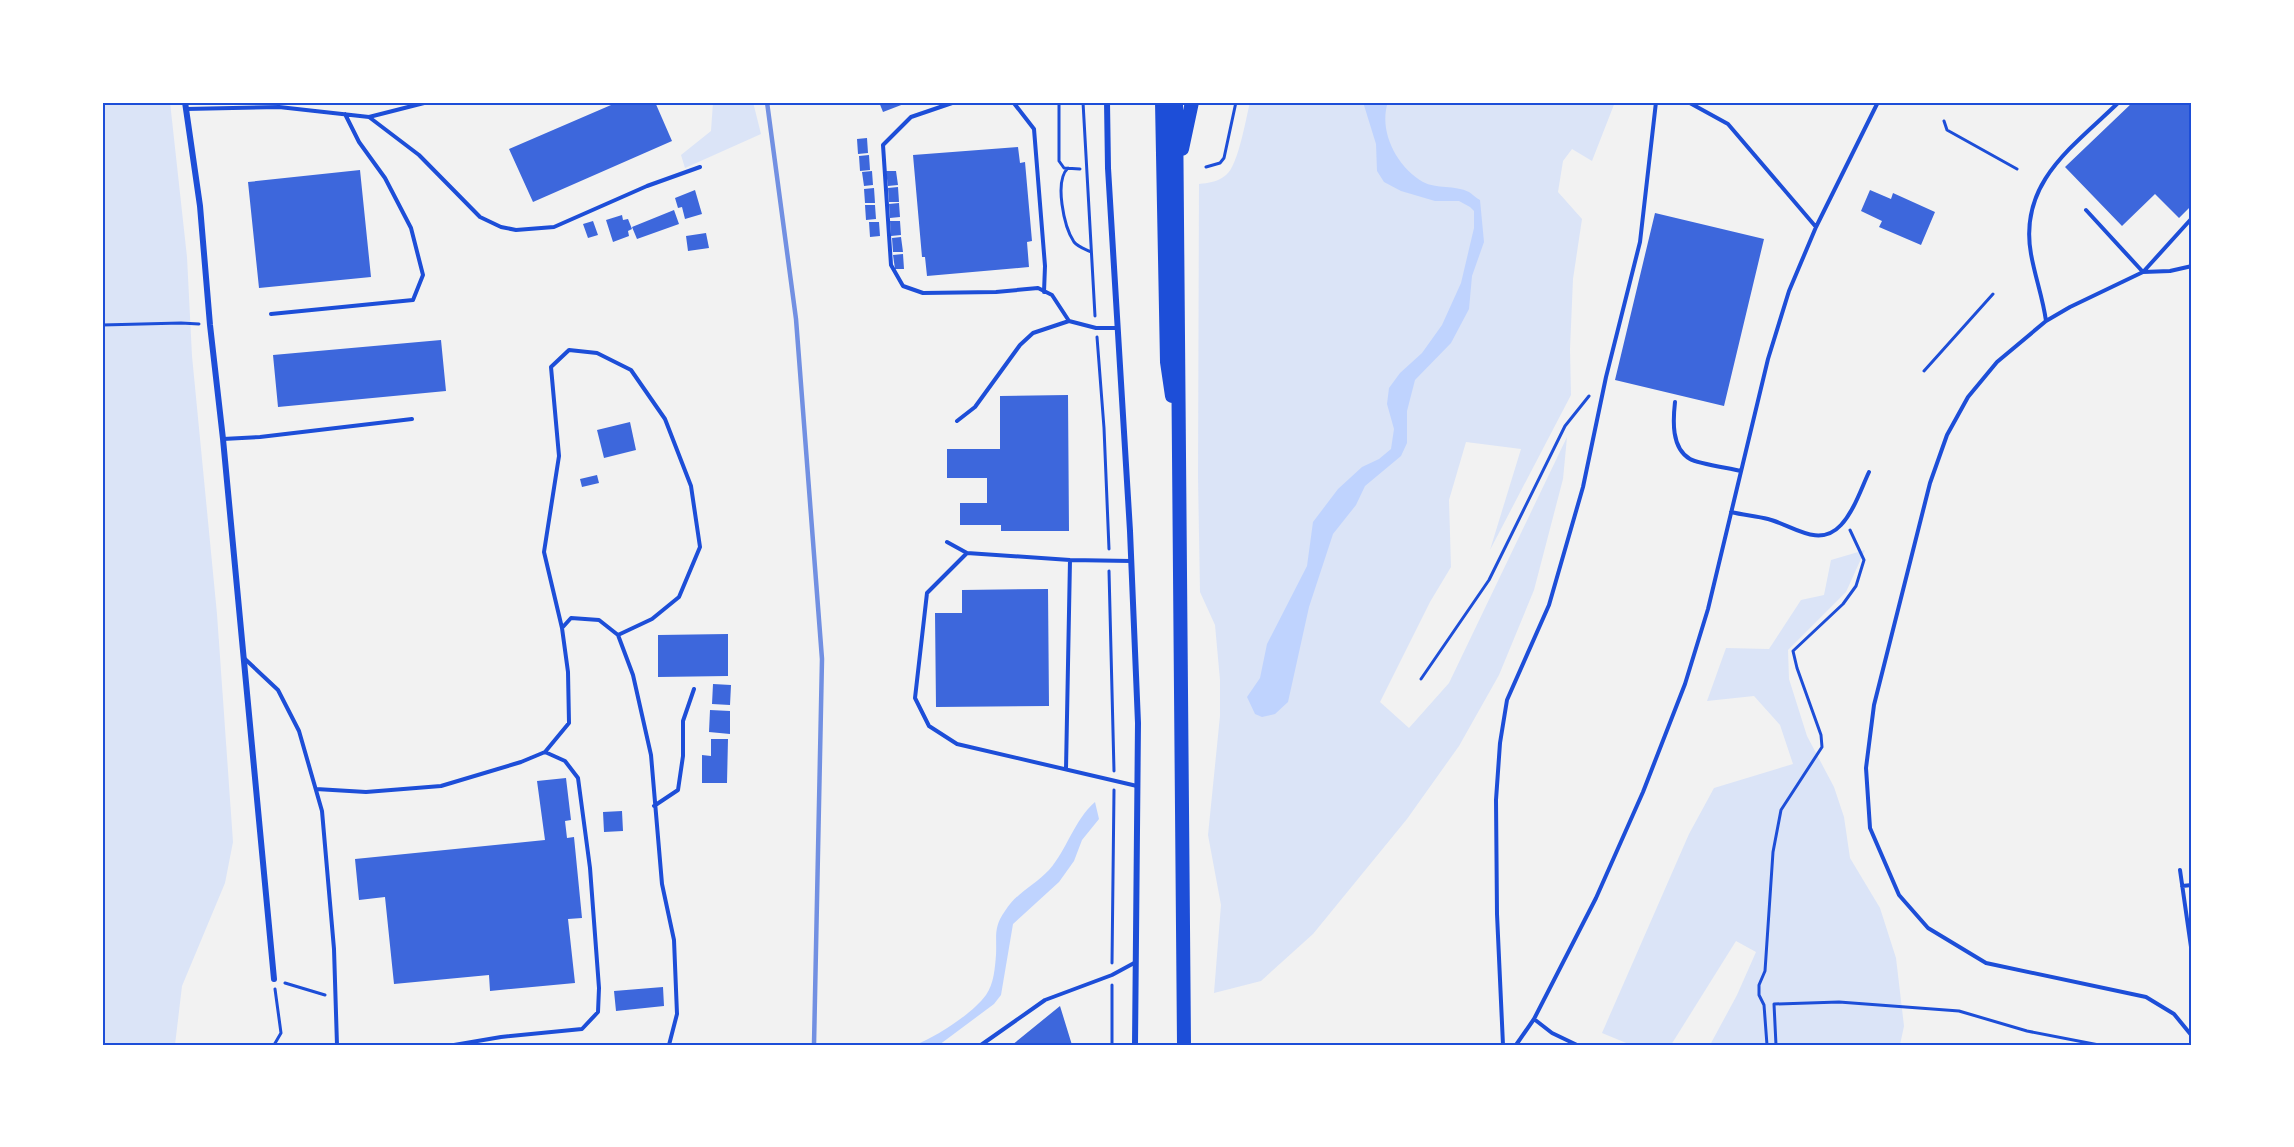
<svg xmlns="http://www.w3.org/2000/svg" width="2294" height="1147" font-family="Poppins,sans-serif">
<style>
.green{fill:#dbe4f7}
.water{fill:#bfd3fe}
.building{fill:#3d67dc}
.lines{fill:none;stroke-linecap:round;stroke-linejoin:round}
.path{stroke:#1d4ed8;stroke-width:3}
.service{stroke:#1d4ed8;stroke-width:4}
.minor{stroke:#1d4ed8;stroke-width:6}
.trunk{stroke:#1d4ed8;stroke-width:14}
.rail{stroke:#7290e2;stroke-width:4.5}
.neatline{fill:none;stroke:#1d4ed8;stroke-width:2}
</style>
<rect width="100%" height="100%" fill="#f2f2f2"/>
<path class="green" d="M102,102H170L187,257L192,356L217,614L233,842L225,883L182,986L175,1045H102Z
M713,102H753L761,134L685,168L681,155L711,131Z
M1250,102H1615L1592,161L1572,149L1563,161L1558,192L1582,219L1573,279L1570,349L1571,395L1490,550L1521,449L1466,442L1449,500L1451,567L1430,602L1380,702L1409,728L1449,683L1567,437L1563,479L1534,590L1499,675L1459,746L1407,819L1313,934L1261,981L1214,993L1221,905L1208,835L1220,716V680L1215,625L1200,592L1198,477L1199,184C1208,183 1218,182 1226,175C1238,166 1246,118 1250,102Z
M1865,550L1846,592L1788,650L1789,679L1807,736L1834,787L1844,817L1850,858L1880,908L1896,958L1904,1026L1900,1045H1710L1737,995L1756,952L1736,941L1671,1045H1631L1602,1033L1689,834L1714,788L1793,764L1780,725L1754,696L1707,701L1726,648L1769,649L1801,600L1824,595L1831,560Z"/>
<path class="water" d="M1363,102H1388C1378,131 1397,167 1423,182C1436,189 1455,185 1469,192C1472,194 1476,198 1480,200L1484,242L1472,276L1469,309L1451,343L1415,380L1407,411V443L1401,456L1365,486L1356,505L1333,534L1309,607L1288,702L1275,714L1262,717L1255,714L1247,697L1260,678L1267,644L1307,566L1313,522L1338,489L1362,467L1379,459L1391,449L1394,429L1387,404L1389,388L1400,373L1422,353L1442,325L1461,283L1474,228V211L1470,207L1459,201H1435L1401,191L1384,182L1377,171L1376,144Z
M1095,802L1099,819L1082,840L1074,861L1059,882L1013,924L1001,995L994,1004L939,1045H915C936,1037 972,1014 986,995C994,984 995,967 996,955C997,936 993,928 1005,911C1016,893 1035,885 1049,870C1067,850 1074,820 1095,802Z"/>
<path class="building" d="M618,102H655L672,141L533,202L509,149Z
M879,102H909L883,112Z
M2133,102H2192V205L2179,218L2155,194L2122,226L2065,167Z
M867,138L868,153L858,154L857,139Z
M1018,147L1020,163L1025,162L1032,241L1027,242L1029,267L927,276L925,257H922L913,155Z
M869,155L870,170L860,171L859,156Z
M360,170L371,277L259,288L248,182Z
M872,171L873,185L864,186L862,172Z
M886,171H896L898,185L888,186Z
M898,187L899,202H889L888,188Z
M874,188L875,203H865L864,189Z
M695,190L702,214L685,219L682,207L678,208L675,198Z
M1870,190L1891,199L1893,193L1935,212L1921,245L1879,227L1882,221L1861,211Z
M899,203L900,217L890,218L889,204Z
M865,205H875L876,219L866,220Z
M674,210L679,224L637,239L632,227Z
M1655,213L1764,239L1724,406L1615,380Z
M622,215L623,220L628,219L632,229L628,231L629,236L613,242L606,220Z
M593,221L598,235L588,238L583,224Z
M890,221H900L901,235L891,236Z
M869,222H879L880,236L870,237Z
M706,233L709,248L688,251L686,236Z
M901,237L903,252H893L892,238Z
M903,254L904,269H895L893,255Z
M441,340L446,391L278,407L273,355Z
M1068,395L1069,531H1001V525H960V503H987V478H947V449H1000V396Z
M630,422L636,450L604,458L597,430Z
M597,475L599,483L582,487L580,479Z
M1048,589L1049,706L936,707L935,613H962V590Z
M728,634V676L658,677V635Z
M713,684L731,685L730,705L712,704Z
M710,710L730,711V734L709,732Z
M711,739H728L727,783H702V755L711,756Z
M566,778L571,820L565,821L567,838L574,837L582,918L568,919L575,983L490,991L489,975L394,984L385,897L359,900L355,859L545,840L537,781Z
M622,811L623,831L604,832L603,812Z
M663,987L664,1006L616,1011L614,991Z
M1060,1006L1072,1045H1012Z"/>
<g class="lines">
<path class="path" d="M1059,102V161L1064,168L1080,169
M1083,102L1095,316
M1944,121L1947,130L2017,169
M1206,167L1220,163L1224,158L1236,102
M1068,168C1054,181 1064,227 1074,242C1078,247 1085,249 1091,252
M102,325L181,323L199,324
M1097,337L1104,428L1109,549
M1924,371L1993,294
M1109,571L1114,771
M1421,679L1489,580L1565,426L1589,396
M1112,963L1114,790
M285,983L325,995
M1112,985V1045
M274,1045L281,1033L275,989
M1767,1045L1764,1005L1759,995V985L1765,971L1773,852L1781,810L1822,747L1821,735L1797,668L1793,651L1843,604L1856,586L1864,560L1850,530
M1776,1045L1774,1004L1839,1002L1959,1011L2027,1031L2099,1045"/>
<path class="service" d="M955,102L911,117L883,145L891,265L903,286L923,293L996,292L1038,288L1052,295L1069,321L1096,328H1117
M1013,102L1034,129L1045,266L1044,292
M1688,102L1728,124L1816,227
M186,109L279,107L369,117L419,155L480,217L501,227L516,230L554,227L647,186L700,167
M369,117L428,102
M2086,210L2143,272
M2192,266L2170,271L2143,272L2070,307L2046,321L1997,362L1968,397L1947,435L1930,483L1874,705L1866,768L1870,828L1899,895L1928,928L1986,963L2146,997L2174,1014L2192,1036
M2144,271L2192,218
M271,314L413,300L423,275L411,228L385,178L359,142L345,114
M2046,321C2043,298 2035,277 2031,254C2018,182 2074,146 2119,102
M1675,402C1673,420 1671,448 1690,459C1699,464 1729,468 1741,471
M957,421L975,407L1020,345L1033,333L1069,321
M223,439L260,437L412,419
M1731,512C1743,515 1756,516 1768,519C1792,525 1819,549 1841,525C1854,511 1861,489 1869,472
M947,542L967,553L1070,560L1131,561
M967,553L927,593L915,698L929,726L957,744L1137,786
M562,628L544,552L559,456L551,367L569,350L597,353L631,370L665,419L691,486L700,547L679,597L652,619L618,635
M245,659L278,690L299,731L322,811L334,949L337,1045
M1066,769L1070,560
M316,789L366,792L441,786L521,762L545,752L569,723L568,672L562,628L571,618L599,620L618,635L633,675L651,755L662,884L674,940L677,1014L669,1045
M654,806L678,790L683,756V721L694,689
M2180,870L2192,954
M2182,886L2192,885
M1534,1019L1552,1033L1577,1045
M454,1045L501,1037L582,1029L598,1012L599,988L590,868L578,778L565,761L545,752
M981,1045L1045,1000L1112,975L1136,962
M1503,1045L1497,914L1496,800L1500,743L1507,700L1549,605L1583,487L1606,377L1640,242L1656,102
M1516,1045L1534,1019L1596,898L1643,792L1685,684L1708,609L1768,359L1789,291L1816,227L1878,102"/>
<path class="minor" d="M185,102L200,206L210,325L223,439L274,979
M1107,102L1108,168L1130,531L1138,723L1135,1045"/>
<path class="trunk" d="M1162,102L1167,362L1172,396
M1176,102L1184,1045
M1182,149L1192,102"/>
<path class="rail" d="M767,102L796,319L822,659L814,1045"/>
</g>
<rect width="2294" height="1147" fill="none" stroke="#ffffff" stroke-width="207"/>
<rect x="104" y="104" width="2086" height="940" class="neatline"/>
</svg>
